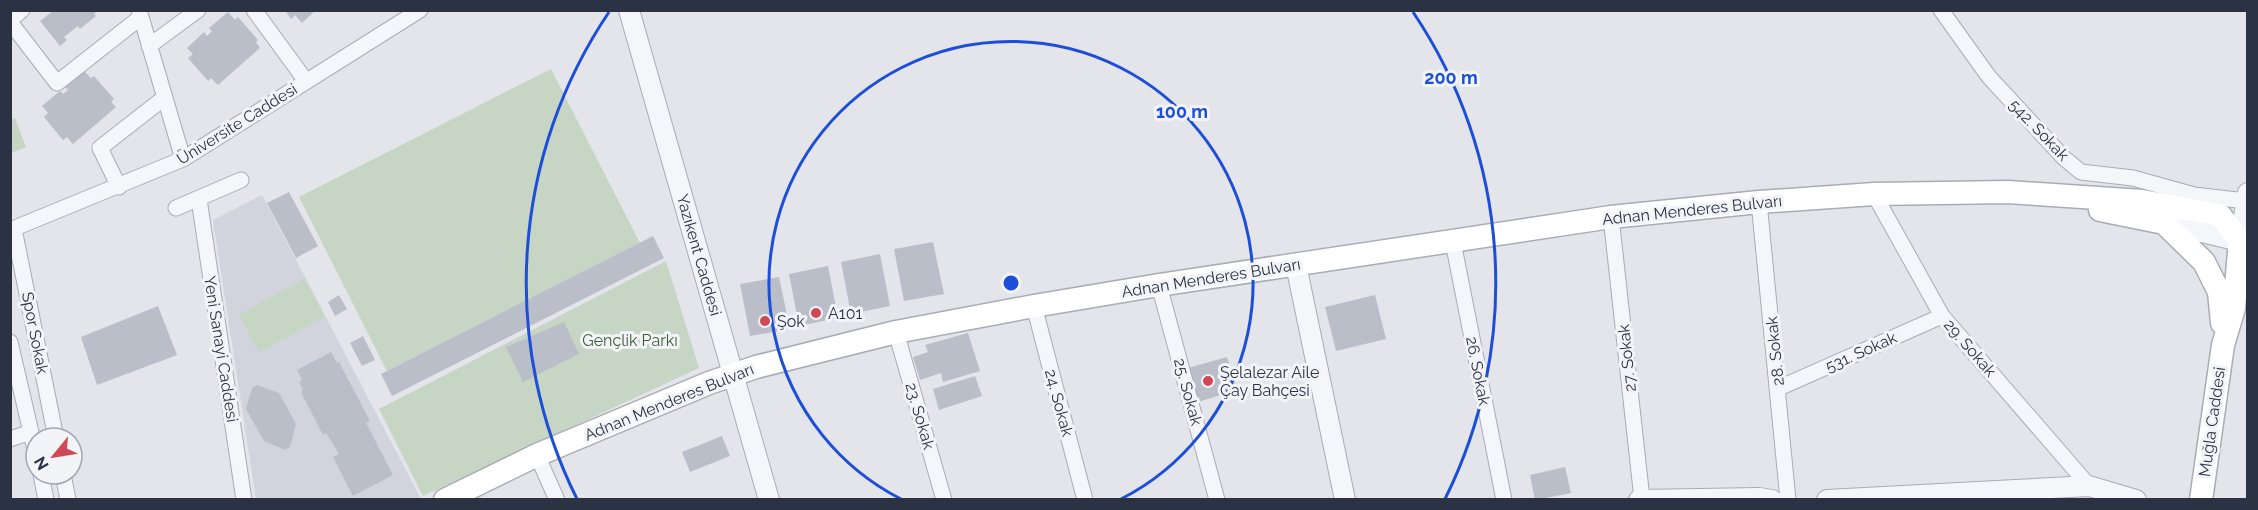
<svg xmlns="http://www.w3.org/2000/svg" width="2258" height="510" font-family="Raleway,sans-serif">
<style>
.built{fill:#d1d4dd}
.green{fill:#c7d5c4}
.building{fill:#babec8}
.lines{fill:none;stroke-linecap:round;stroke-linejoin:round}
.minor-casing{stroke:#a8acb5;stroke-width:17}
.tertiary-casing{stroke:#a8acb5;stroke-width:22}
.secondary-casing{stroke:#a8acb5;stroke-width:25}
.minor{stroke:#f5f6f9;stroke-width:15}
.tertiary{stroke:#f5f6f9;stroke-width:20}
.secondary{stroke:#fff;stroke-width:22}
.ring{fill:none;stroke:#1d4ed8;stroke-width:3}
.poi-dot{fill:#cf4954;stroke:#f2f4f8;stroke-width:2}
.labels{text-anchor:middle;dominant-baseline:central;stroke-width:6;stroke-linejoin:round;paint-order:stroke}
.street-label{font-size:16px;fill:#2a3243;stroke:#f2f4f8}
.poi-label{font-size:16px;fill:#2a3243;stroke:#f2f4f8;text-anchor:start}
.park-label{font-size:16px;fill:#3c5f38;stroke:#f2f4f8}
.centre{fill:#1d4ed8;stroke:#f2f4f8;stroke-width:3}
.ring-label{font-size:18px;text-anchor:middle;font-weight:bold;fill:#1d4ed8;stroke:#f2f4f8;stroke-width:6;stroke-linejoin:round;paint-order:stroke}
</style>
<rect width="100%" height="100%" fill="#e3e5eb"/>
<path class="built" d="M262,195L421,499H256L213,220Z"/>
<path class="green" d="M551,69L640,243L387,371L299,197Z
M15,118L26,147L11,153V120Z
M666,261L699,368L423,496L379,409Z
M305,279L325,317L259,352L239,314Z"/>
<path class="building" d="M54,10H98L94,14L96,16L80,29L78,26L64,37L67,40L60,46L40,21Z
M285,10H316L302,23L295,15L291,19Z
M228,12L235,20L238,17L258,40L256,42L260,48L218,85L211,78L208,81L188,58L193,54L187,48L204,32L207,36L212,31L209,28Z
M84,71L91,78L94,76L114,99L111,102L116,107L73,144L67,137L63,140L44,117L48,113L42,106L60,91L63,94L68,90L65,87Z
M289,192L318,246L296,258L267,203Z
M653,236L664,258L392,396L381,374Z
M933,242L944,294L904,301L894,249Z
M880,254L890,306L851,314L841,262Z
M828,266L838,318L799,326L789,274Z
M779,277L790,329L750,336L740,284Z
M339,295L347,309L335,316L328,302Z
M1375,295L1386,339L1336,351L1325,307Z
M158,306L177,355L97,385L81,337Z
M564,322L579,354L523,382L506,347Z
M968,333L980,371L943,382L941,373L920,380L913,357L928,352L925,345Z
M363,336L375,360L362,366L350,343Z
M331,352L337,363L339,362L370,421L366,423L393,475L353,496L333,457L339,454L326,433L323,435L301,392L303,390L299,382L302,380L297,370Z
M1227,357L1237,390L1198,402L1188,368Z
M975,376L982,396L939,410L933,389Z
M257,385L279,393L296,424L290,447L285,450L264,441L246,409L252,388Z
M722,436L730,456L690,472L682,452Z
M1565,467L1571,493L1535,500L1530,475Z"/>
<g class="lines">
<defs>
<path id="minor" d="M139,10L183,159
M254,10L306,81
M1941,10L1989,77L2064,158L2081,172L2133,178L2194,195L2246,201
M10,20L22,10
M10,22L57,83L141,17
M149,46L198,10
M119,187L100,148L164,98
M1874,194L1942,316L2089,486
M199,199L244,500
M1759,202L1788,500
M176,208L241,180
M1611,217L1642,499
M14,229L56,438
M10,230L183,159L420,10
M1453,242L1504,500
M1159,285L1217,500
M1034,306L1085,500
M896,332L944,500
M10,342L36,454
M1779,388L1942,316
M10,439L31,432
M537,455L557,500
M41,474L46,500
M63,474L68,500"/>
<path id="tertiary" d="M629,10L769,500
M2164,223L2248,243
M2240,241L2248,193
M1296,265L1345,500
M1639,500L1759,498L1772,500
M1827,500L2089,486L2136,500"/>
<path id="secondary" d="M2100,210L2164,223L2204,262L2219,292L2222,323
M445,500L537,455L709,383L756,367L896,332L1034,306L1159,285L1611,217L1759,202L1874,194L2008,192L2142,201L2220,215L2240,241L2234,308L2223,345L2201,500"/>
</defs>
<use href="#minor" class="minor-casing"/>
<use href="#tertiary" class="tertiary-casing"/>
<use href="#secondary" class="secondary-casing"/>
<use href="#minor" class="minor"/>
<use href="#tertiary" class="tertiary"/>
<use href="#secondary" class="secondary"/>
</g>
<g class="ring">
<path d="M901 499A242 242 0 1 1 1121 499"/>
<path d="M577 499A485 485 0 0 1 609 12M1413 12A485 485 0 0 1 1445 499"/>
</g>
<g class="poi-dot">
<circle cx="816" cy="313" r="6"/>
<circle cx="765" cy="321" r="6"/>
<circle cx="1208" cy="381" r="6"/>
</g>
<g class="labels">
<g class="street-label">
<text transform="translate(237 124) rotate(-32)">Üniversite Caddesi</text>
<text transform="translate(2039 130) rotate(46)">542. Sokak</text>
<text transform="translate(1692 210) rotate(-6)">Adnan Menderes Bulvarı</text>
<text transform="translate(699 255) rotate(74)">Yazıkent Caddesi</text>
<text transform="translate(1211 278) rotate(-9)">Adnan Menderes Bulvarı</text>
<text transform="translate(35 333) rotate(79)">Spor Sokak</text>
<text transform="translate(1970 348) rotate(49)">29. Sokak</text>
<text transform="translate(221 349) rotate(81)">Yeni Sanayi Caddesi</text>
<text transform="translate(1775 351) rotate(-96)">28. Sokak</text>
<text transform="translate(1861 352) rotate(-24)">531. Sokak</text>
<text transform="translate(1627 358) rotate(-96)">27. Sokak</text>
<text transform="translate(1478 371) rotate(79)">26. Sokak</text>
<text transform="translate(1188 392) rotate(75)">25. Sokak</text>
<text transform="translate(669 402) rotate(-22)">Adnan Menderes Bulvarı</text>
<text transform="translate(1059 403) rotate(75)">24. Sokak</text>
<text transform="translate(920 416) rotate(74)">23. Sokak</text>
<text transform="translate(2212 422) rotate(-82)">Muğla Caddesi</text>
</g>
<g class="poi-label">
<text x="828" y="313">A101</text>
<text x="777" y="321">Şok</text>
<text x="1220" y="372">Şelalezar Aile<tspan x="1220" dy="18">Çay Bahçesi</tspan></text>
</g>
<g class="park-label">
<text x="630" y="340">Gençlik Parkı</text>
</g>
</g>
<circle cx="1011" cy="283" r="9" class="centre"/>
<g class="ring-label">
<text x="1451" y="84">200 m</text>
<text x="1182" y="118">100 m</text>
</g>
<rect width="2258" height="510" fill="none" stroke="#2a3243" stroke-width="24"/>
<g transform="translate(54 456) rotate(240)"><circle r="28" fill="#f2f4f8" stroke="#a2a6b0" stroke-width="1.5"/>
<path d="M0-4.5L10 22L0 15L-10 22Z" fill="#cf4954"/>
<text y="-9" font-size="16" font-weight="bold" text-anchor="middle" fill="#2a3243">N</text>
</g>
</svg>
